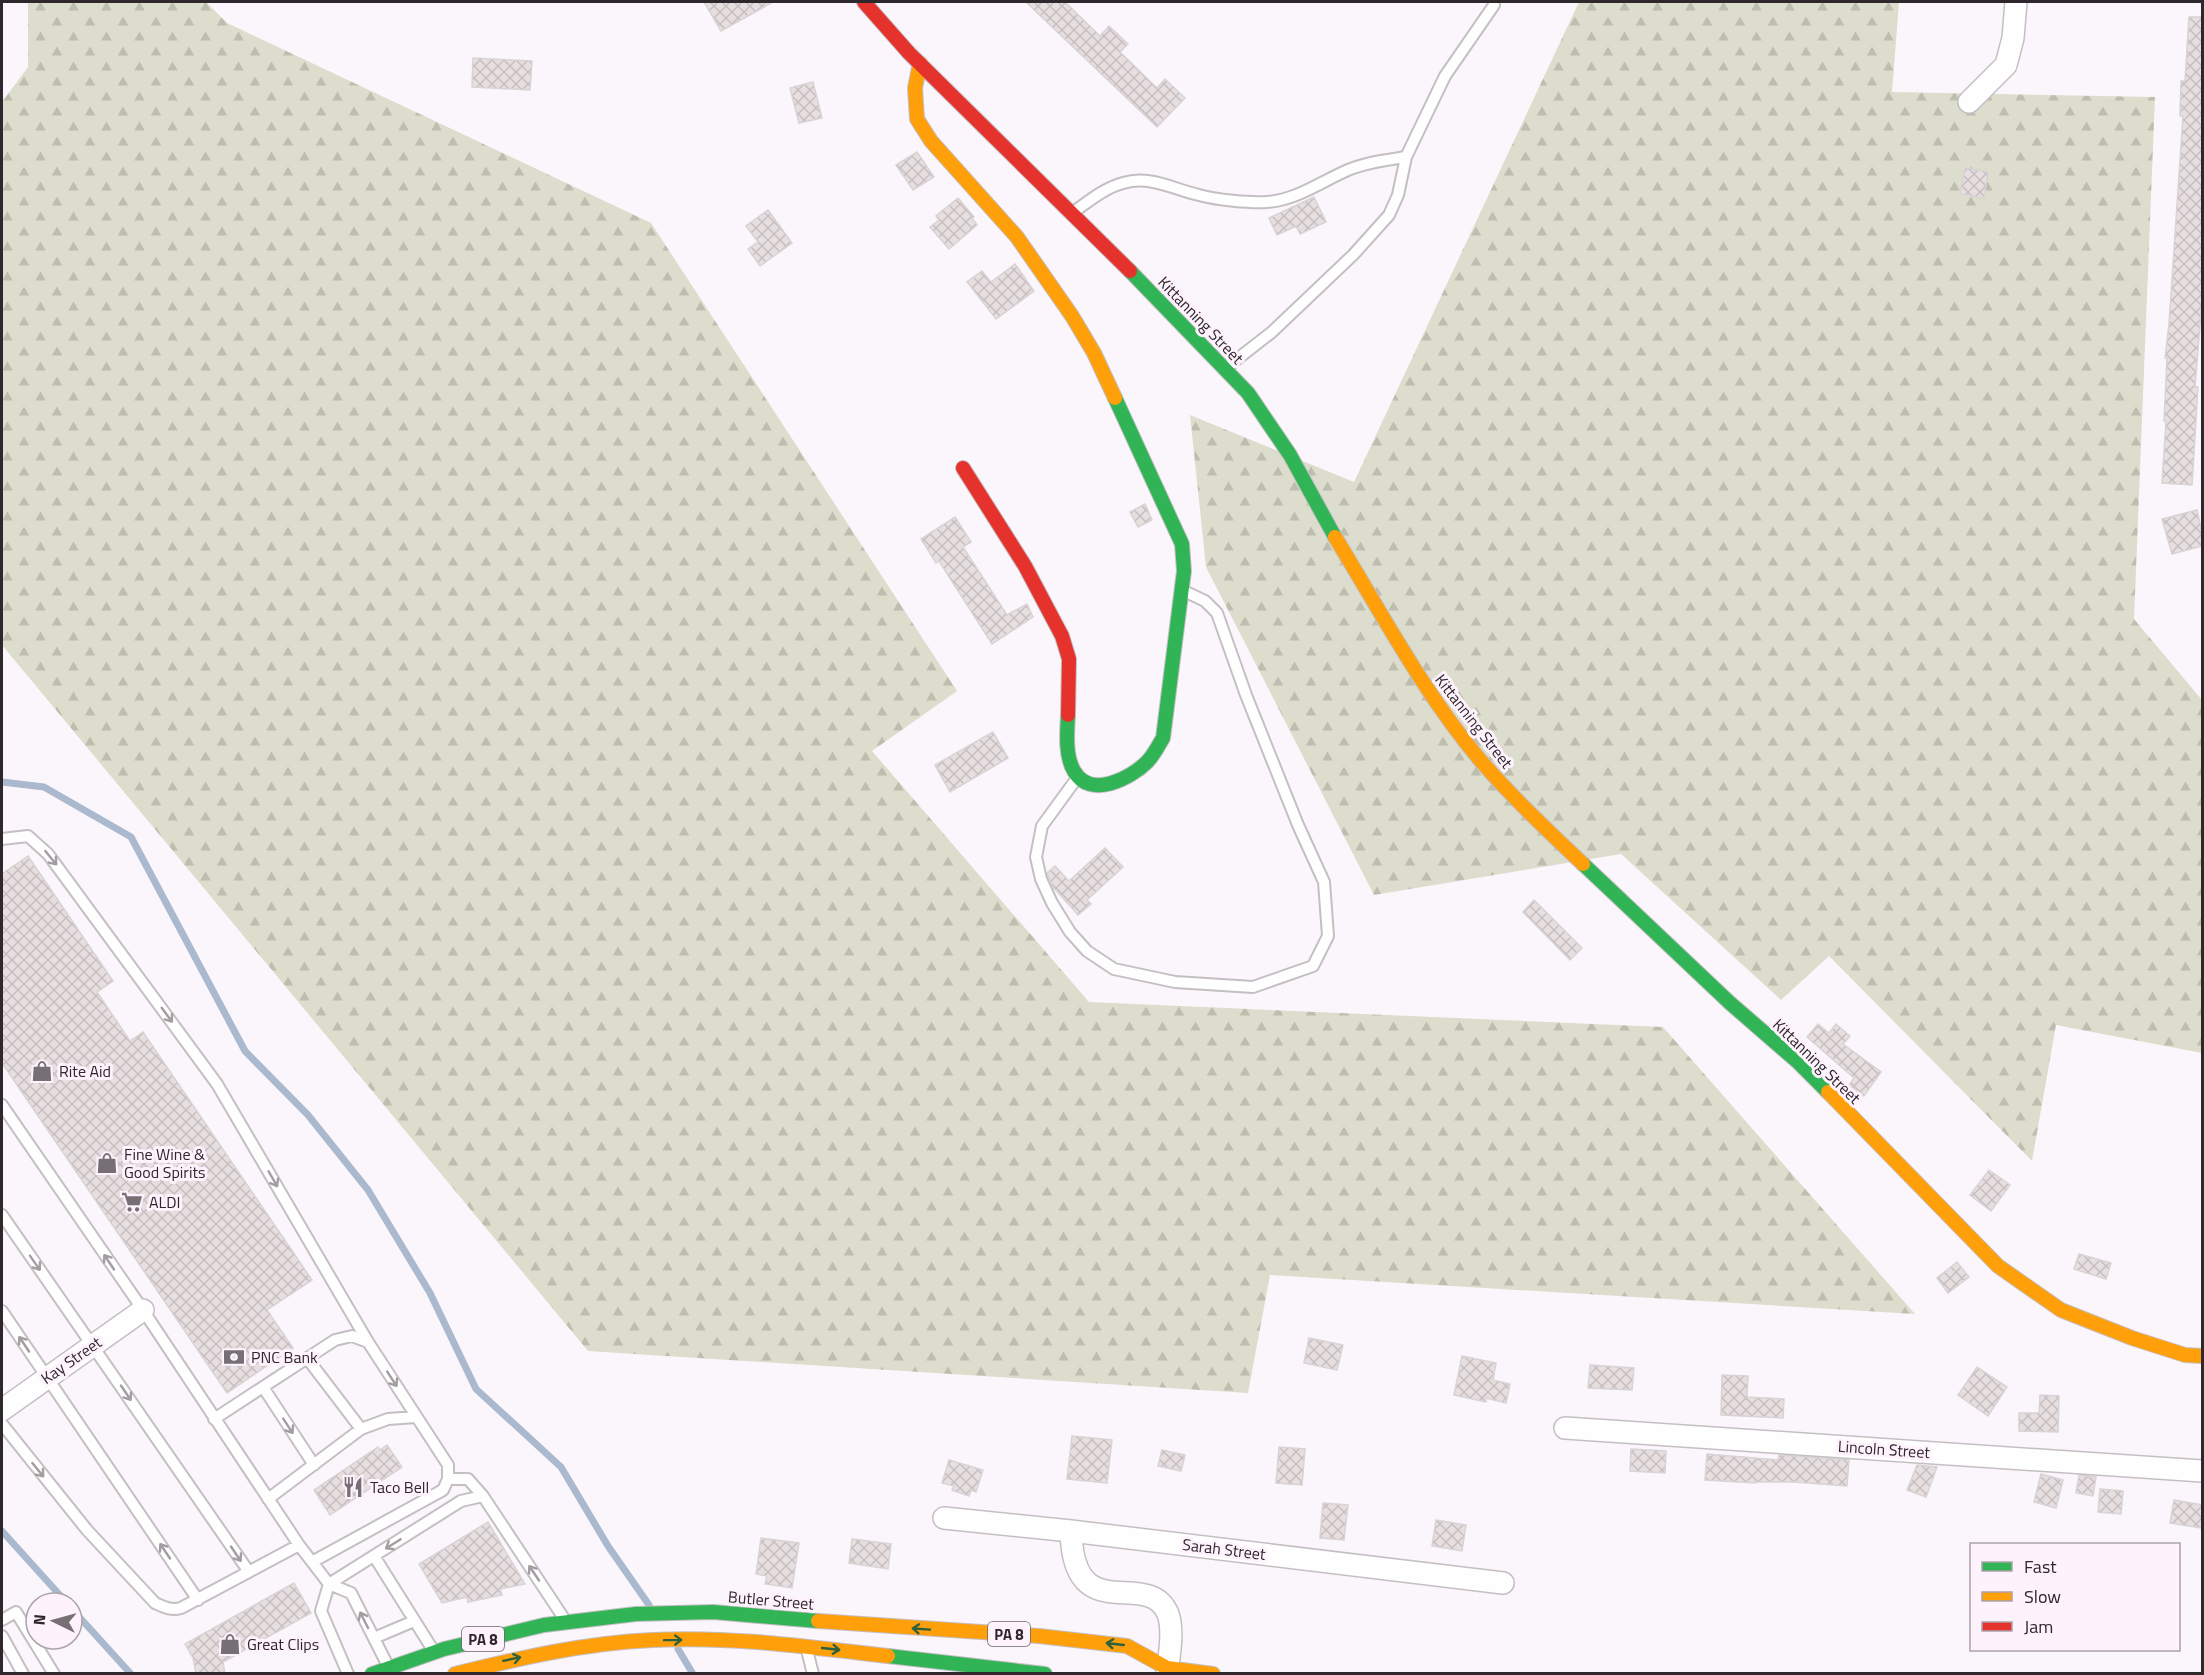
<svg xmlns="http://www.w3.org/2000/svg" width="2204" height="1675" font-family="'Titillium Web',sans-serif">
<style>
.forest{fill:url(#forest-firs)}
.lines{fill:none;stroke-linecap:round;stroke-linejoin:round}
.stream{stroke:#abb9ce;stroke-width:7}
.building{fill:url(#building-cross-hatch);stroke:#d8d3d4;stroke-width:1.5}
.lane-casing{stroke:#c4bfc3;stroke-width:14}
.street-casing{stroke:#c4bfc3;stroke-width:24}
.fast-casing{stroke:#c4bfc3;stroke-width:16}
.slow-casing{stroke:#c4bfc3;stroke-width:16}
.jam-casing{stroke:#c4bfc3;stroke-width:16}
.lane{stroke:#fefefe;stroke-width:10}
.street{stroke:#fefefe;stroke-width:21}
.fast{stroke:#30b455;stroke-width:14}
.slow{stroke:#ff9f0a;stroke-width:14}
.jam{stroke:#e5322d;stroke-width:14}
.oneway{stroke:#a09ea0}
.oneway2{stroke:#2f603d}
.labels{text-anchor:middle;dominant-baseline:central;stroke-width:6;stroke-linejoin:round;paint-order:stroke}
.shield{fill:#fef3fd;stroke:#6c656b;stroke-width:1.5}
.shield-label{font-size:15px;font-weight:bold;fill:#2e282d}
.street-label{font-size:16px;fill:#2e282d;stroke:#fef3fd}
.poi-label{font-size:16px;fill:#2e282d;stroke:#fef3fd;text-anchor:start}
</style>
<defs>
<pattern id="forest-firs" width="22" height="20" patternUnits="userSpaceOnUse" patternTransform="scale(1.5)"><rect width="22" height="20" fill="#dcddcc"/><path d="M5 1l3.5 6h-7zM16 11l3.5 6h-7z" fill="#bdbeb0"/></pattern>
<pattern id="building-cross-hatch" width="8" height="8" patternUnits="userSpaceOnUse" patternTransform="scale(1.5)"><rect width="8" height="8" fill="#e7dedf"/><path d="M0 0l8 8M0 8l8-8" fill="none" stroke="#c6bec0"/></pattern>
</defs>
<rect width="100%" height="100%" fill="#fbf6fb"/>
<path class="forest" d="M28,2H206L227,23L651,223L957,691L872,751L1089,1002L1663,1027L1915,1314L1270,1275L1248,1393L588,1351L2,645V102L28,67Z
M1579,2H1899L1892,92L2155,97L2134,619L2202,700V1053L2056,1025L2032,1161L1829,956L1781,1000L1621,854L1374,895L1206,567L1190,415L1354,482Z"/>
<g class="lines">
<path class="stream" d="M2,782L44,787L131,837L245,1051L308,1115L368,1190L430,1293L476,1389L561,1467L608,1546L649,1605
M2,1531L67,1603
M72,1609L131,1674
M678,1649L693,1674"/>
</g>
<path class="building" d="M704,2H773L721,31Z
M1026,2H1065L1100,36L1109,26L1128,44L1120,52L1157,88L1165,79L1185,98L1157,127Z
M2189,17H2202V300L2195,387H2198L2192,485L2162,483L2166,421H2164L2167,358H2165L2169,324L2183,116H2180L2181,81H2185Z
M473,58L532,61L530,90L472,87Z
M813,82L822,118L799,123L790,88Z
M917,152L934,177L913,190L896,165Z
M1965,168L1988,172L1984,198L1960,194Z
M1314,197L1326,222L1300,234L1296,226L1277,235L1269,218Z
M958,198L974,217L972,218L977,225L949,249L930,227L939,220L936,216Z
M768,210L792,243L760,266L748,249L758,242L746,226Z
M1015,264L1034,291L996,319L967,282L982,271L991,282Z
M1145,504L1152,520L1138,527L1130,512Z
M2197,510L2202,532V546L2172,554L2162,519Z
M955,517L971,542L963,547L1007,615L1027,604L1033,617L992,644L939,561L936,563L921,539Z
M993,732L1008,758L950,792L935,765Z
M1105,848L1123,867L1087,900L1091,904L1078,915L1053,887L1047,873L1055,866L1069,881Z
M28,856L113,981L97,992L130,1041L143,1032L312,1280L267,1310L293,1348L227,1393L2,1063V874Z
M1534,900L1582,948L1570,960L1523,912Z
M1818,1024L1829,1033L1836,1024L1850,1036L1843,1044L1881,1072L1864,1096L1849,1085L1854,1078L1807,1037Z
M1989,1170L2010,1185L1991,1211L1970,1195Z
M2079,1254L2111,1263L2106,1279L2074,1269Z
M1957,1262L1969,1277L1948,1293L1937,1278Z
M1309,1338L1343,1345L1337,1370L1304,1363Z
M1462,1356L1496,1363L1493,1380L1510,1384L1506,1403L1486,1398V1402L1454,1395Z
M1590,1365L1634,1368L1632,1390L1588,1388Z
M1977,1367L2007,1387L1988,1416L1958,1395Z
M1722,1375L1748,1376L1747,1397L1784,1399L1783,1418L1721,1415Z
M2040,1395L2059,1396L2058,1432L2019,1431V1413H2039Z
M1072,1436L1112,1440L1107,1483L1067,1479Z
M387,1445L402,1467L330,1515L314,1490L378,1447L380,1450Z
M1279,1447L1305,1449L1302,1485L1276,1483Z
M1631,1449L1666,1451L1665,1473L1630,1471Z
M1162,1450L1185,1455L1181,1471L1158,1466Z
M1707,1454L1778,1460L1779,1455L1849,1460L1847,1486L1794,1482H1755V1483L1705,1480Z
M949,1460L983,1470L976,1492L971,1490L969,1496L952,1490L954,1486L942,1483Z
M1917,1465L1937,1467L1926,1497L1907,1490Z
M2041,1474L2063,1480L2056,1508L2034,1502Z
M2079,1475L2096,1477L2093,1496L2076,1493Z
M2100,1489L2123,1491L2121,1514L2098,1512Z
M2174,1500L2202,1505V1528L2170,1523Z
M1323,1503L1348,1505L1344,1540L1320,1538Z
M1436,1520L1466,1525L1462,1551L1432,1546Z
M488,1522L525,1584L500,1589L502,1595L468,1602L467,1597L442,1603L419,1564Z
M761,1538L799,1543L792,1588L765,1584L767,1576L756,1574Z
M852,1539L891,1544L888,1569L849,1563Z
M294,1583L311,1613L223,1662L225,1674H196L193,1658L185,1644Z"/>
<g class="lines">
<defs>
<path id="lane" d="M1072,213C1088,202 1104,188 1123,183C1150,175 1173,189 1199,195C1217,200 1249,203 1267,202C1297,200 1322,181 1348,170C1367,162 1387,160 1406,157
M1227,367L1272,332L1353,255L1389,215L1398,195L1406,157L1445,76L1494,5
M1077,778L1042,826L1036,857L1041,879L1052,903L1070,932L1087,951L1114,969L1175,982L1253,987L1313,966L1328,936L1324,882L1298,825L1246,695L1217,613L1205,601L1184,591
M2,839L28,836L48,854L217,1084L368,1342L448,1465V1479L443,1490L312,1562
M2,1105L143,1310L299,1545L329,1584L351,1593L387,1664
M2,1215L249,1572
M2,1311L198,1600
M307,1358L361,1429
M263,1387L314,1465
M214,1419L335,1340L352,1336L368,1342
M2,1424L87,1530L155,1603C164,1607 171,1611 181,1608L299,1545
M448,1479H468L483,1496
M268,1499L361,1429L388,1419L416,1417
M374,1556L433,1650
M2,1620L16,1612L54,1674
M2,1636L23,1674
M374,1638L414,1621
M807,1650L813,1674
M348,1674L321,1611L329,1584L461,1501L483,1496L563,1617"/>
<path id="street" d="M1969,102L2006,65L2013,38L2016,2
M2,1410L143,1310
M1565,1428L2202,1471
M944,1518L1071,1531L1503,1583
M1071,1531C1073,1631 1148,1566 1168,1614C1174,1631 1169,1656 1167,1674"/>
<path id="fast" d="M1130,271L1248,393L1290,455L1335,537
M1068,715C1067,733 1065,756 1074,771C1090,800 1131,778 1147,762C1154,755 1158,746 1163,738L1184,571L1182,544L1115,398
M1583,864L1730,1003L1798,1062L1828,1092
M888,1656L1045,1674
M372,1674L444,1649L544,1625L636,1614L713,1612L818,1621"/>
<path id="slow" d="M920,63L915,88L917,119L931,141L1017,237L1072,316L1094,353L1115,398
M1335,537C1381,612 1423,692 1480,760C1512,797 1548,831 1583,864
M1828,1092L1998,1266L2061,1310L2132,1338L2185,1355L2202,1356
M818,1621L1039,1636L1127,1646L1167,1668L1213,1674
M455,1674C520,1658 585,1643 652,1640C731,1636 810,1647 888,1656"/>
<path id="jam" d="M864,2L909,53L1130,271
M963,468L1025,566L1062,636L1069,659L1068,715"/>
</defs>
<use href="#lane" class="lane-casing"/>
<use href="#street" class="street-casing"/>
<use href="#fast" class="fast-casing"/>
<use href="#slow" class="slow-casing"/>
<use href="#jam" class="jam-casing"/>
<use href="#lane" class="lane"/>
<use href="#street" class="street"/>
<use href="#fast" class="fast"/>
<use href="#slow" class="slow"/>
<use href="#jam" class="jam"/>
</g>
<defs><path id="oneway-shaft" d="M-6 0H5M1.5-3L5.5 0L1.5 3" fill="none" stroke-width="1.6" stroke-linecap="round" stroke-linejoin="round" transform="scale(1.5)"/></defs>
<g class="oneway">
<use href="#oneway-shaft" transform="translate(51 858) rotate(51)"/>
<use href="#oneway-shaft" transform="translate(167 1015) rotate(54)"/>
<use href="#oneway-shaft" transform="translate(273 1179) rotate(60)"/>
<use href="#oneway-shaft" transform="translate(109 1262) rotate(-124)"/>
<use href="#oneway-shaft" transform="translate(35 1263) rotate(55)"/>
<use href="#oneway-shaft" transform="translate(24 1344) rotate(-124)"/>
<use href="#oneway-shaft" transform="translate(392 1379) rotate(57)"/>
<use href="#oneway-shaft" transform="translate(126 1393) rotate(56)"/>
<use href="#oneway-shaft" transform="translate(288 1426) rotate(57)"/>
<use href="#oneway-shaft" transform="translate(38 1470) rotate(51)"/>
<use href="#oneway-shaft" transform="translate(393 1544) rotate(148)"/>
<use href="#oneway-shaft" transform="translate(165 1551) rotate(-124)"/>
<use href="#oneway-shaft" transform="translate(236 1554) rotate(56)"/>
<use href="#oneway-shaft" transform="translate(534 1573) rotate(-124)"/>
<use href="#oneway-shaft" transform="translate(364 1620) rotate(-117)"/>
</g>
<g class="oneway2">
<use href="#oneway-shaft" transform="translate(921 1629) rotate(-176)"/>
<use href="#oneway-shaft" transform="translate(673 1640) rotate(-1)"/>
<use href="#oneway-shaft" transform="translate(1115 1644) rotate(-174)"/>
<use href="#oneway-shaft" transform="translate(831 1649) rotate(6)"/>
<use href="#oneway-shaft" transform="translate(512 1659) rotate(-12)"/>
</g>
<defs>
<symbol id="shop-bare" viewBox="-9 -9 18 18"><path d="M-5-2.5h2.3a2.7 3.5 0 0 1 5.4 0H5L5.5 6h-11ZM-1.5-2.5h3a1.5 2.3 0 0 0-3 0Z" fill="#767075" stroke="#fef3fd" stroke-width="2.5" paint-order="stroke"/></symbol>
<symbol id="supermarket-bare" viewBox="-9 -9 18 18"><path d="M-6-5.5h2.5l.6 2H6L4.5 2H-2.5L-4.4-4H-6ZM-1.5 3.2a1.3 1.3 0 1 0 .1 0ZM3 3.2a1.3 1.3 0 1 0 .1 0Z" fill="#767075" stroke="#fef3fd" stroke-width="2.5" paint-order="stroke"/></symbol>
<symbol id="bank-bare" viewBox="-9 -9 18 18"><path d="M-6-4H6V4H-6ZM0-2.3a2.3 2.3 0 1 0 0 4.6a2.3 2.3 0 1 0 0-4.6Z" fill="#767075" stroke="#fef3fd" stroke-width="2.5" paint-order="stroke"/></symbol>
<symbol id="restaurant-bare" viewBox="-9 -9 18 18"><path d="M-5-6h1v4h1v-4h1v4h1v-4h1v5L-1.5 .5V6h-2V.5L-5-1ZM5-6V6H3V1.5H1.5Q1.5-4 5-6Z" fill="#767075" stroke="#fef3fd" stroke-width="2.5" paint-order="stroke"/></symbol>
</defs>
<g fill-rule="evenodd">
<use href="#shop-bare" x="27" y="1056" width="30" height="30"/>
<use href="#shop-bare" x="92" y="1148" width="30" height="30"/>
<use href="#supermarket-bare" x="117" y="1187" width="30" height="30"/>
<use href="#bank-bare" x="219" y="1342" width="30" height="30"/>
<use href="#restaurant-bare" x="338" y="1472" width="30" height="30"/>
<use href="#shop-bare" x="215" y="1629" width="30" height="30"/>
</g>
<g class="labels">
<g class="shield">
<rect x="988" y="1622" width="42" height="24" rx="4.5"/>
<rect x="462" y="1627" width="42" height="24" rx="4.5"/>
</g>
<g class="shield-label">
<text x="1009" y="1634">PA 8</text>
<text x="483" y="1639">PA 8</text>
</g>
<g class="street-label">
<text transform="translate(1201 320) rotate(46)">Kittanning Street</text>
<text transform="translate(1474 721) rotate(52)">Kittanning Street</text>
<text transform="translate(1817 1061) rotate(44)">Kittanning Street</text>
<text transform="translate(71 1360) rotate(-35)">Kay Street</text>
<text transform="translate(1884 1449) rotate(4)">Lincoln Street</text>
<text transform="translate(1224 1549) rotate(7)">Sarah Street</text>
<text transform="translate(771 1600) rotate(5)">Butler Street</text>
</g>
<g class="poi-label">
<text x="59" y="1071">Rite Aid</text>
<text x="124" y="1154">Fine Wine &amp;<tspan x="124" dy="18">Good Spirits</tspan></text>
<text x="149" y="1202">ALDI</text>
<text x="251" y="1357">PNC Bank</text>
<text x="370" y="1487">Taco Bell</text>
<text x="247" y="1644">Great Clips</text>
</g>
</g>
<rect width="2204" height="1675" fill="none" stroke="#2e282d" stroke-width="6"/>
<rect x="1970" y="1543" width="210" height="108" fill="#fef3fd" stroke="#aba2aa" stroke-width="1.5"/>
<rect x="1982" y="1562" width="30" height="9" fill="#30b455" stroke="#aba2aa" stroke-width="1.5"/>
<text x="2024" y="1573" font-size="18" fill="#2e282d">Fast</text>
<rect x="1982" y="1592" width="30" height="9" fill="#ff9f0a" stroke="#aba2aa" stroke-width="1.5"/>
<text x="2024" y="1603" font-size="18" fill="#2e282d">Slow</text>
<rect x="1982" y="1622" width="30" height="9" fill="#e5322d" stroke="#aba2aa" stroke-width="1.5"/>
<text x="2024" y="1633" font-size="18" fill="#2e282d">Jam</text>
<g transform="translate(54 1621) rotate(275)"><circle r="28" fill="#fef3fd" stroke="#aba2aa" stroke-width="1.5"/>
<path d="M0-4.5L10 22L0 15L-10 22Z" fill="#767075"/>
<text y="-9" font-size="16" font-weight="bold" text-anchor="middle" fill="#2e282d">N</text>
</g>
</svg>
